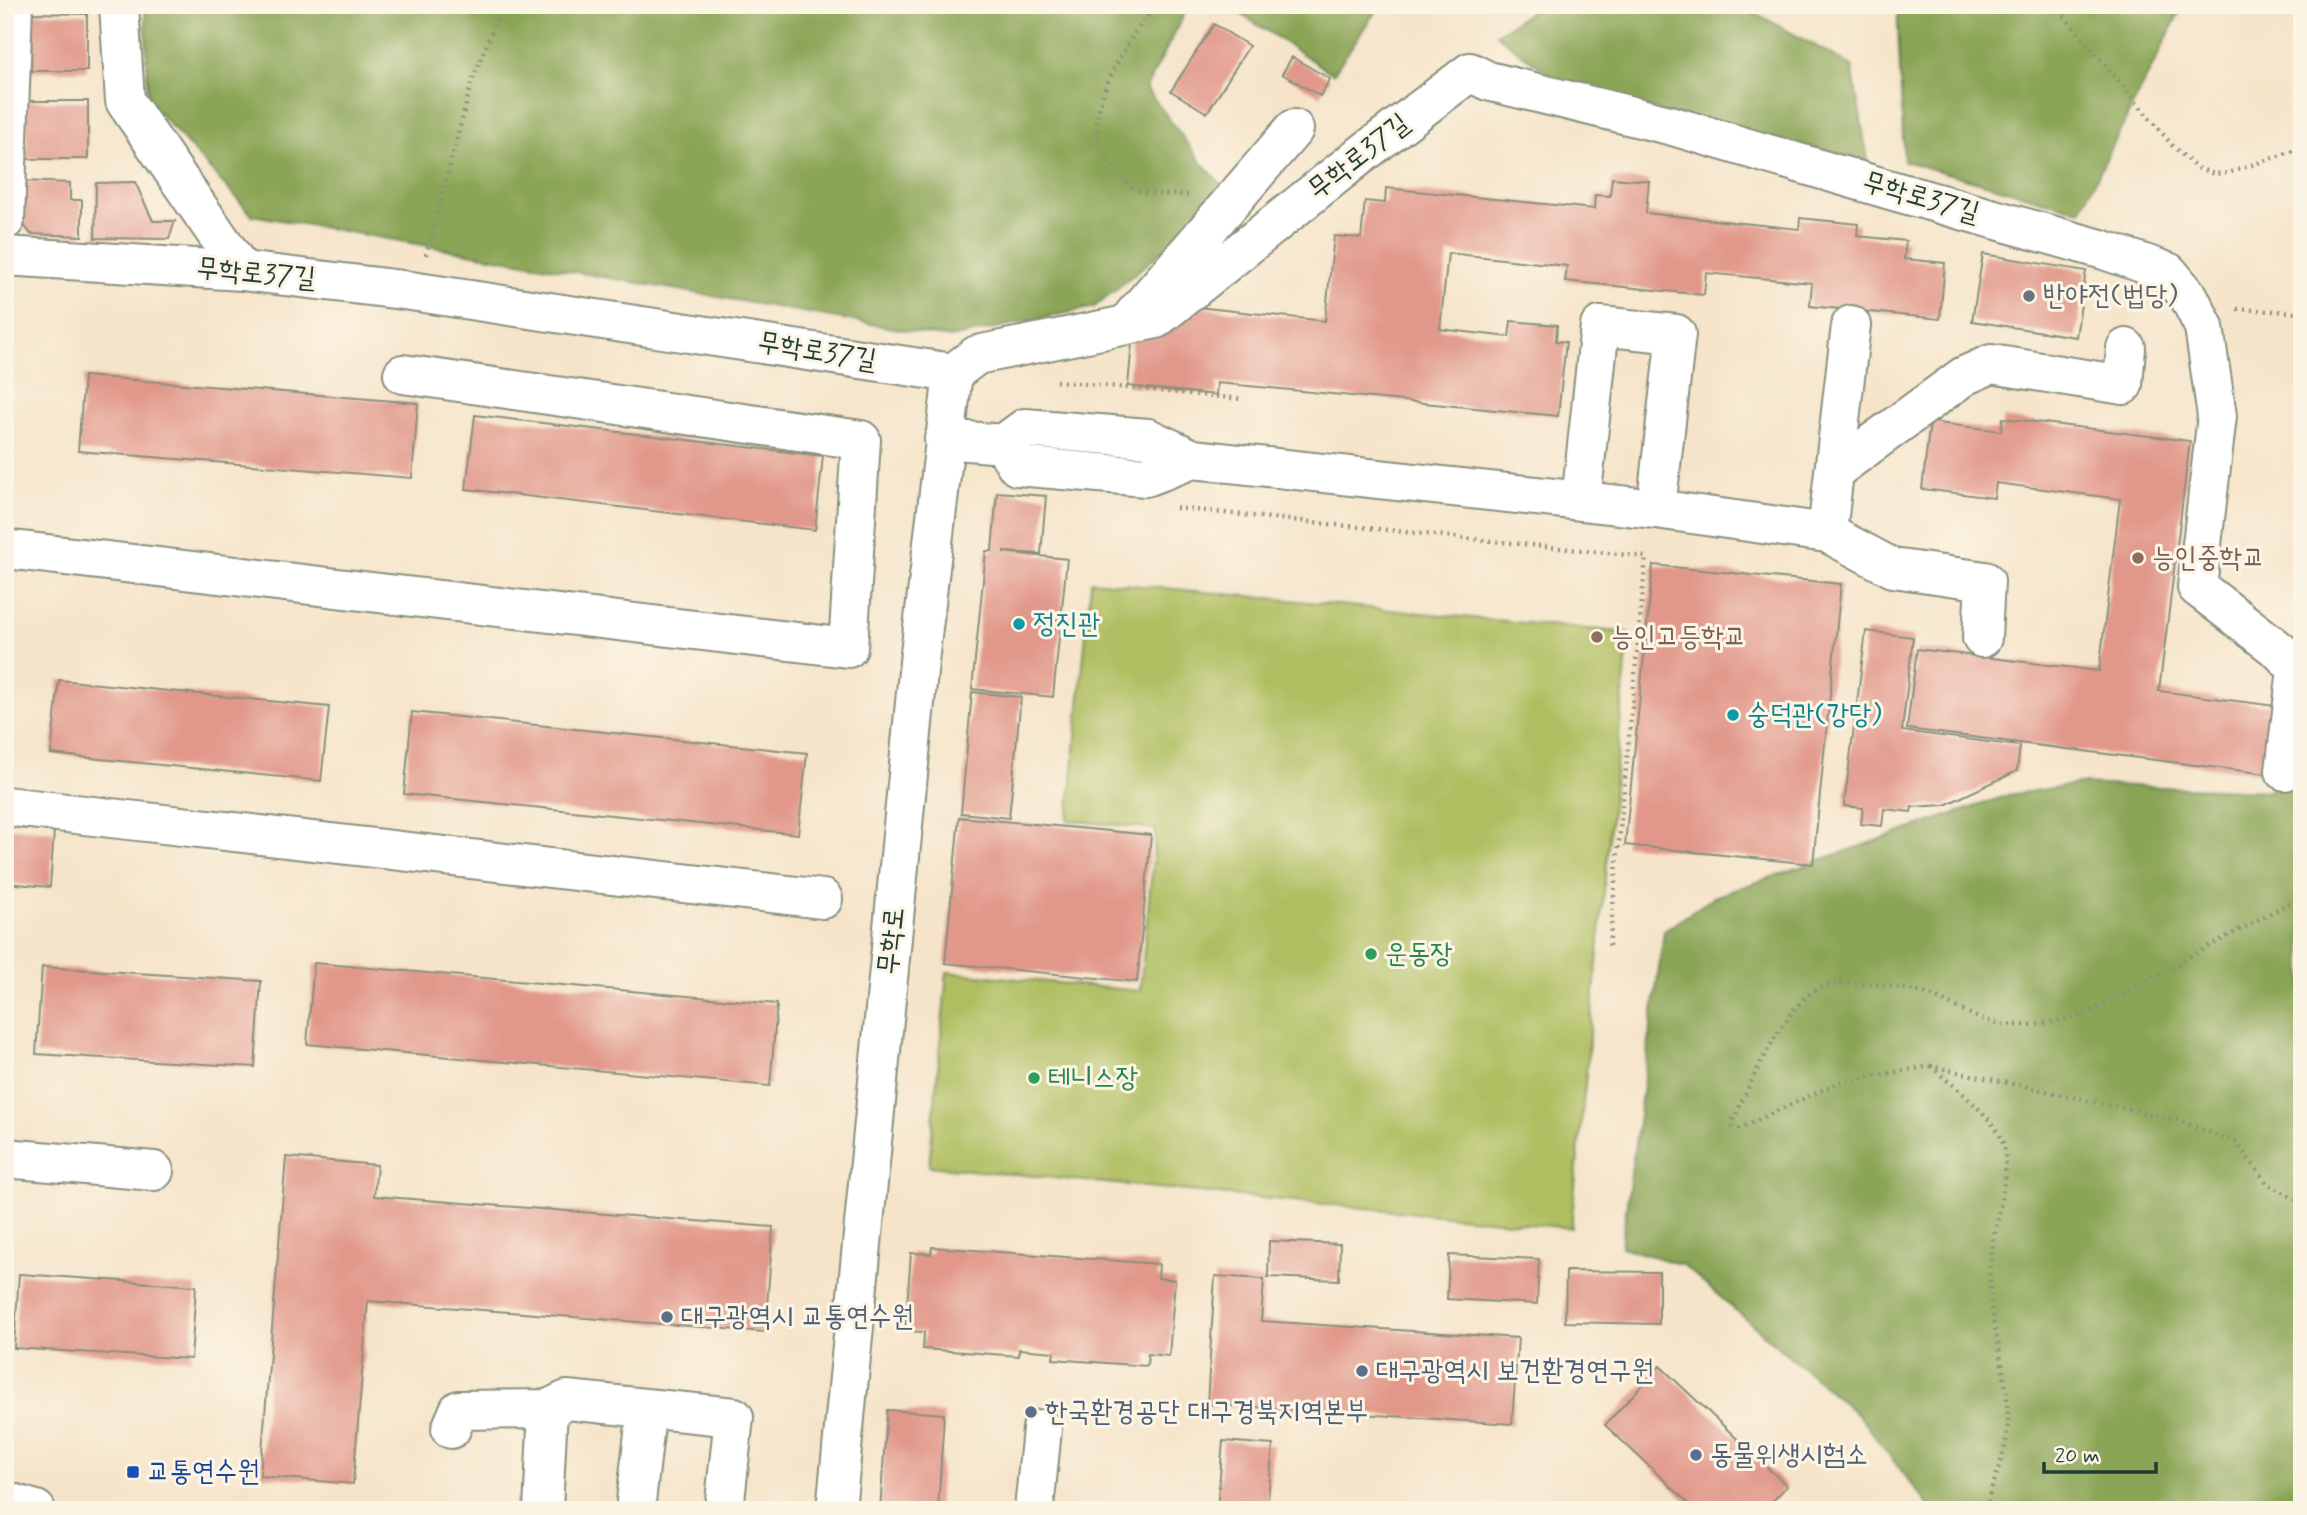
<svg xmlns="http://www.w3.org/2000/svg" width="2307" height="1515" font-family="Mynerve,'Poor Story',sans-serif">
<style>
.green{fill:#afbe61;stroke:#677e4a;stroke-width:2}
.forest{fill:#8ba557;stroke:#557146;stroke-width:2}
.building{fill:#e1988a}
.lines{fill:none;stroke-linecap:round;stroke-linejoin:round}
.minor-casing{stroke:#8a907e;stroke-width:42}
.major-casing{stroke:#8a907e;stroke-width:42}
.path{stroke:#8a907e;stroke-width:4.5;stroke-dasharray:2 5;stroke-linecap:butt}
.minor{stroke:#fff;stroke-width:38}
.major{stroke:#fff;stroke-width:38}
.worship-dot{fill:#6b7280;stroke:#fcf5e5;stroke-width:2.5}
.education-dot{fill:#8d6e63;stroke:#fcf5e5;stroke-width:2.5}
.culture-dot{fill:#0f9aa8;stroke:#fcf5e5;stroke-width:2.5}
.leisure-dot{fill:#2e9e5b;stroke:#fcf5e5;stroke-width:2.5}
.service-dot{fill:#5c6f8a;stroke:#fcf5e5;stroke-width:2.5}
.transit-dot{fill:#1a4fb4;stroke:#fcf5e5;stroke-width:2.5}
.labels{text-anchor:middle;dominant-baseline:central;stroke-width:6;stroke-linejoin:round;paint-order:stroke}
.street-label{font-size:28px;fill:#1f3d34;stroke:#fcf5e5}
.worship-label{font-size:28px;fill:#5b616d;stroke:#fcf5e5;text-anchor:start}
.education-label{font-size:28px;fill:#785e54;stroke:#fcf5e5;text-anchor:start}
.culture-label{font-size:28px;fill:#0d838f;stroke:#fcf5e5;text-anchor:start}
.leisure-label{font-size:28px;fill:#27864d;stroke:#fcf5e5;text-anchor:start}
.service-label{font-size:28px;fill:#4e5e75;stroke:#fcf5e5;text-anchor:start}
.transit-label{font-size:28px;fill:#164399;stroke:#fcf5e5;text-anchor:start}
</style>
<rect width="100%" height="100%" fill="#fcf5e5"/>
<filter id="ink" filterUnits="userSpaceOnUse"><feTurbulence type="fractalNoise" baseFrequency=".0143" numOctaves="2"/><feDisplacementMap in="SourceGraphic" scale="14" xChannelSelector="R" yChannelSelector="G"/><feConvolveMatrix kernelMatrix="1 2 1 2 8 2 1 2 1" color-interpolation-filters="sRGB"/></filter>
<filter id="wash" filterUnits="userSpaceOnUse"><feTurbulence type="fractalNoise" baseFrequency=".00686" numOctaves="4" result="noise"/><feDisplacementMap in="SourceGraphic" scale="28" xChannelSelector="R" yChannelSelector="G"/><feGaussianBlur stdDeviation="1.57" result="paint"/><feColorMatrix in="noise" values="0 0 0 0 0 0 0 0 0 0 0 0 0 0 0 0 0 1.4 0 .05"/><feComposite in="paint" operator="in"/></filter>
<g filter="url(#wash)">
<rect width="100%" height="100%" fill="#f5e4c9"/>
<path class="green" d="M1091,581L1629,633L1571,1228L929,1166L947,972L1140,991L1156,829L1068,820Z"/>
<path class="forest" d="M145,5H1189L1146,88L1202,163L1229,193L1205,216L1094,307L950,338L252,215L148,101Z
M1227,5H1380L1333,74Z
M1541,5H1741L1852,66L1868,161L1569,89L1496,34Z
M1897,5H2183L2080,211L1904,161Z
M2288,706L2302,708V1510H1932L1858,1415L1683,1265L1621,1247L1664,931L1714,897L2008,795L2078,784L2271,791Z"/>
<g id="blocks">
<path class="building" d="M32,13L87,14V71H31Z
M1214,24L1249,46L1207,113L1171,91Z
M1292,57L1330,79L1320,96L1282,74Z
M27,101H88V159H27Z
M1612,178L1649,181L1646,213L1799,229L1800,218L1858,224L1857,236L1906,241L1904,259L1945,263L1940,319L1810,306L1812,283L1706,273L1704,295L1565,281L1567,266L1448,253L1440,329L1509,337L1511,321L1557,325L1556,341L1566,342L1558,416L1217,383L1216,395L1128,386L1133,331L1188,306L1325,321L1334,236L1361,238L1365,201L1385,203L1386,188L1594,209L1595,195L1610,196Z
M22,181L70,183V200H82V236L31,234L21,222Z
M135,182L153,221H175L169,239L95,238L96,183Z
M1983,254L2086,271L2076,337L1972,321Z
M84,376L418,403L412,478L78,451Z
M475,415L823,456L815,530L466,489Z
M2003,418L2190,441L2159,691L2276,706L2267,774L1907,729L1917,649L2099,671L2120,499L1996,483L1994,498L1922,489L1930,422L2001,431Z
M997,492L1046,496L1041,554L1003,552L1067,559L1053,697L972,689L986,551H992Z
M1653,565L1841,584L1813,864L1625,845Z
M1866,631L1913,637L1902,731L2020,746L2017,771L1945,805L1912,807L1911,812L1884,809L1882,826L1861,824L1863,808L1844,806Z
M59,680L329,707L321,781L51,754Z
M972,692L1021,697L1009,818L961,813Z
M412,712L807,753L798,834L404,794Z
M959,817L1151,835L1137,982L945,963Z
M5,827L54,831L50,887L5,883Z
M314,963L777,1004L770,1086L307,1044Z
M42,967L261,981L255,1067L36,1054Z
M286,1157L377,1165L374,1196L773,1227L765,1332L368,1301L353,1484L260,1476Z
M1269,1241L1340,1244L1339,1280L1268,1277Z
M932,1247L1159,1264L1158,1278L1175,1280L1169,1356L1148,1354L1147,1366L1053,1359L1054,1352L1019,1349V1356L923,1349L924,1332L905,1331L911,1253L931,1254Z
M1449,1255L1539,1259L1537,1304L1447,1299Z
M1566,1271L1659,1272V1324L1565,1322Z
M19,1274L196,1286L191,1359L14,1348Z
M1215,1276L1264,1279L1261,1321L1518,1338L1512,1424L1207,1404Z
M1660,1366L1787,1486L1764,1510H1696L1605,1425Z
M887,1410L944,1414L938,1510H880Z
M1223,1441L1273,1445L1267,1510H1217Z"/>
</g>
</g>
<g filter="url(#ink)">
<use href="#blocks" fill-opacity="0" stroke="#8a907e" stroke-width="2"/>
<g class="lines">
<defs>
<path id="minor" d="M119,5L125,101L242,271
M5,220L13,5
M5,256L242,271L411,291L953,373L977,355L1156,319L1357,158L1470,72L1488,81L1673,126L1894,191L2104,250L2168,272L2189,297L2204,327L2217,416L2197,587L2280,651L2297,669L2285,771
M1133,316L1294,129
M944,439L1003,444L1025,428L1148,438L1193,459L1656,509L1827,533L1893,568L1985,581L1982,638
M1003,444L1017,466L1146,477L1193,459
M1834,471L1964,376L1991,364L2123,385L2126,348
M1581,501L1600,326L1676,334L1656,509
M1827,533L1851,325
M5,549L848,648L861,440L403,374
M5,806L823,899
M5,1158L154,1171
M451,1429L459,1410L548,1409
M543,1510L548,1409L567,1400L734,1417L724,1510
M635,1510L647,1408
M836,1510L919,662L953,373
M1034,1510L1042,1429"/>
<path id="major" d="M5,1501L36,1510"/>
</defs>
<use href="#minor" class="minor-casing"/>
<use href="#major" class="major-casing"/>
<path class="path" d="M1158,5C1132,30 1093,95 1097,133C1099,145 1106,156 1113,166C1120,177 1128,186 1140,191C1154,196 1173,194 1188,195
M2055,5L2172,145L2195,167L2214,174L2228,173L2302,148
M426,255L473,78L503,5
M2237,309L2290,312L2302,315
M1056,381L1242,399
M1176,508L1646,557L1609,947
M2302,896C2252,923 2202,950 2152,978C2128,991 2092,1013 2066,1019C2037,1026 2005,1029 1977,1017C1961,1010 1945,1001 1929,995C1903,986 1837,976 1814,991C1785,1008 1747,1088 1733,1121V1127L1740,1128L1840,1082L1930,1066L2178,1120L2236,1143L2268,1184L2302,1203
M1931,1066C1952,1086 1989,1112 2001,1138C2014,1167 1995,1222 1991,1254C1984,1310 2007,1361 2008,1417C2009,1448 1993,1481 1985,1510"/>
<use href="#minor" class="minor"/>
<use href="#major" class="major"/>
</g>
</g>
<circle class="worship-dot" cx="2029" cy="296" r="7"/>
<g class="education-dot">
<circle cx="2138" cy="558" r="7"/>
<circle cx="1597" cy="637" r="7"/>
</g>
<g class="culture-dot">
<circle cx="1019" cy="624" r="7"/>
<circle cx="1733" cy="715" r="7"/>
</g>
<g class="leisure-dot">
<circle cx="1371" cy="954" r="7"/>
<circle cx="1034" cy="1078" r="7"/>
</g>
<g class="service-dot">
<circle cx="667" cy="1317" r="7"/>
<circle cx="1362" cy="1371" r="7"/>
<circle cx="1031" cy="1412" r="7"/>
<circle cx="1696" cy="1455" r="7"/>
</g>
<rect class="transit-dot" x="126" y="1465" width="14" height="14" rx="3.5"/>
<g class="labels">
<g class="street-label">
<text transform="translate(1359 157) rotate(-38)">무학로37길</text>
<text transform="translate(1921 198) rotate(16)">무학로37길</text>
<text transform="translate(256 274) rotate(5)">무학로37길</text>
<text transform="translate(817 352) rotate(9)">무학로37길</text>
<text transform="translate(892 941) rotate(-84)">무학로</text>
</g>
<g class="worship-label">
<text x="2043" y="296">반야전(법당)</text>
</g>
<g class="education-label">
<text x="2152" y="558">능인중학교</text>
<text x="1611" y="637">능인고등학교</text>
</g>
<g class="culture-label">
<text x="1033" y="624">정진관</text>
<text x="1747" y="715">숭덕관(강당)</text>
</g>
<g class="leisure-label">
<text x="1385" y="954">운동장</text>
<text x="1048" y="1078">테니스장</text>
</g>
<g class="service-label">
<text x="681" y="1317">대구광역시 교통연수원</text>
<text x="1376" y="1371">대구광역시 보건환경연구원</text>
<text x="1045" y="1412">한국환경공단 대구경북지역본부</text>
<text x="1710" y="1455">동물위생시험소</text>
</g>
<g class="transit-label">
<text x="147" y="1472">교통연수원</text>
</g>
</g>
<rect width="2307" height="1515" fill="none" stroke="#fcf5e5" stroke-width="28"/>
<path d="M2044 1462v10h112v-10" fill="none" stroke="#1f3d34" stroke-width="3.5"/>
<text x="2055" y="1462" font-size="21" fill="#1f3d34" stroke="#fcf5e5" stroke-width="5" paint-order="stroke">20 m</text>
</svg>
